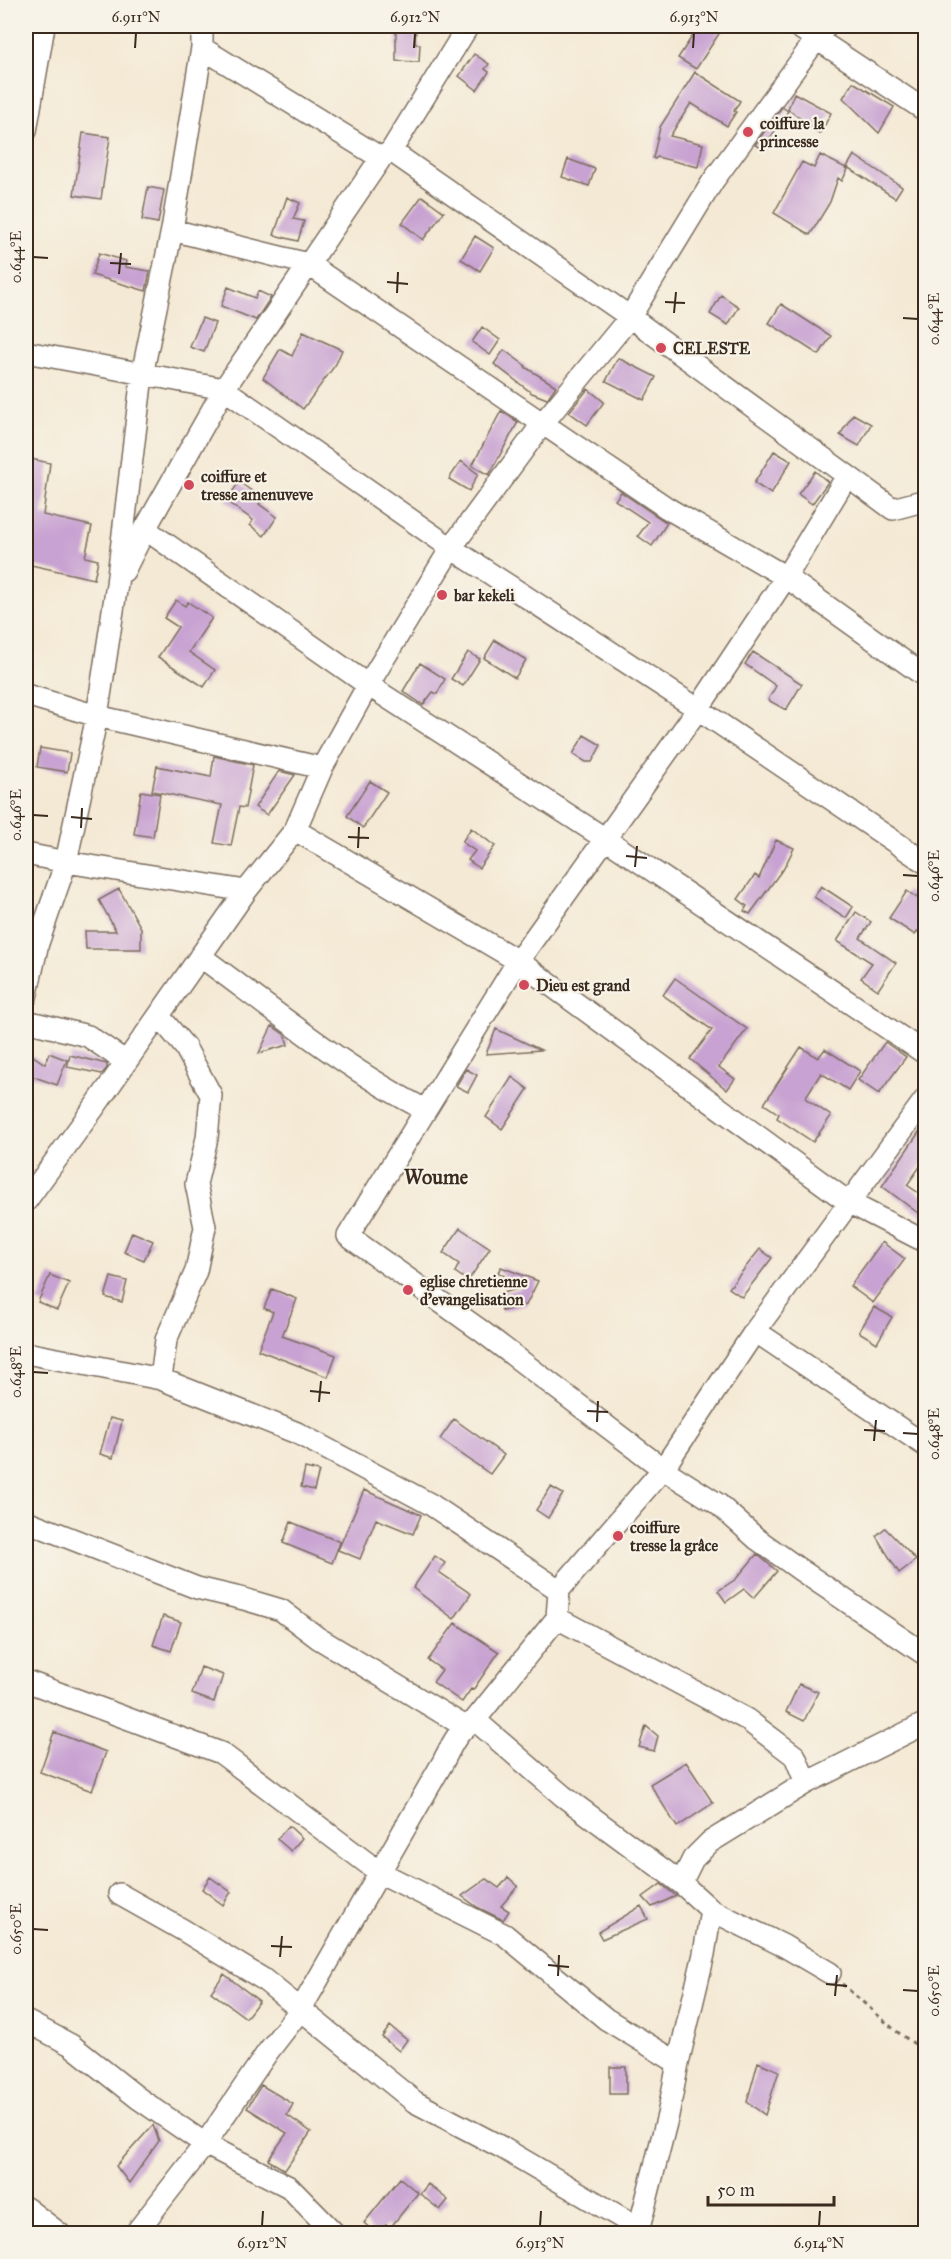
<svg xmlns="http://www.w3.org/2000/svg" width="951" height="2259" font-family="'IM FELL Great Primer',serif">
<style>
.building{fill:#c8a2d2}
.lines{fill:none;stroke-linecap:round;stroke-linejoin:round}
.minor-casing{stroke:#7c6d5e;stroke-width:24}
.path{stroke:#7c6d5e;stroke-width:3;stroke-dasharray:4.5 4.5;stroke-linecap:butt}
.minor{stroke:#fff;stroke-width:21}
.ticks{fill:none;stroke:#3b2a1e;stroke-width:2}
.poi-dot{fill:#d1495b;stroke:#f7f3e8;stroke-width:2}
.labels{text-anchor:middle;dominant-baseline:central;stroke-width:4.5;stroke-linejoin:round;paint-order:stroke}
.poi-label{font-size:16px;font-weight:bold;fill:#3b2a1e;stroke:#f7f3e8;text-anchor:start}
.quarter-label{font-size:20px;font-weight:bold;fill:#3b2a1e;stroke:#f7f3e8}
.neatline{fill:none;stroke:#3b2a1e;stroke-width:2}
.ticks-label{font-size:15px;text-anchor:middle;fill:#3b2a1e}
</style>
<rect width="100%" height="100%" fill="#f7f3e8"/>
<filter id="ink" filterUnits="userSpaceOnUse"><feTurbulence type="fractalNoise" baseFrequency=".0167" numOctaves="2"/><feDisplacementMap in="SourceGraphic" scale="12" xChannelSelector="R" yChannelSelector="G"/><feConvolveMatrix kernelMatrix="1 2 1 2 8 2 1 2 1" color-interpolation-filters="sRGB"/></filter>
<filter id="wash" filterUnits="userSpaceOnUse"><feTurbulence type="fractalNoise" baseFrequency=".008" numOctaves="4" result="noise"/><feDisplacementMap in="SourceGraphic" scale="24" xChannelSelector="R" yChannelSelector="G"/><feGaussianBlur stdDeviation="1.35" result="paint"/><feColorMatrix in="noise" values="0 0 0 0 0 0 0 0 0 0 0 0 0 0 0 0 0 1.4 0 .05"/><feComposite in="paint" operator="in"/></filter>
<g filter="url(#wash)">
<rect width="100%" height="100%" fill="#f4e9d4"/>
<g id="blocks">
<path class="building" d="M699,26H724L696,69L678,58Z
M396,28L416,29L415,44H420L419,62L396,61Z
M474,54L489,64L485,69L489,72L477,90L459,76Z
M695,72L740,101L734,111L736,112L727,126L691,103L670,136L703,144L698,167L657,157L655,159L653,158L660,127Z
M853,82L894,107L879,133L843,98Z
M794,93L831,113L820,134L788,109Z
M782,107L788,111L763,149L755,145Z
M83,133L110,137L101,199L74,195Z
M820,155L848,169L842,181L838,178L830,202L810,235L774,213L802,162L814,168Z
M854,155L902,187L895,198L847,167Z
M568,159L595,169L589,186L562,177Z
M148,187L164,190L158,223L142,220Z
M422,196L444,212L423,240L402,223Z
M287,197L300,203L293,219L304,221L298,241L274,235Z
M475,236L494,248L480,271L461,259Z
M99,253L126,261L125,267L150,271L146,291L92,275Z
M228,287L255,298L258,291L271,297L256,320L221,306Z
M721,295L739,307L728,325L710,314Z
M781,304L831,336L819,355L769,323Z
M202,318L215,323L204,352L190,347Z
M482,327L500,340L490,355L472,342Z
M303,332L342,350L336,364L303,409L263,378L280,349L292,356Z
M504,350L526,366L525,367L556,386L547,399L532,393L494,364Z
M618,358L656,377L644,400L606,381Z
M588,389L604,402L587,425L569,412Z
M501,411L518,422L489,475L472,466Z
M853,414L871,424L859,446L840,435Z
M774,451L791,461L771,494L754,483Z
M26,458L50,463L43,515L92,526L85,557L98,560L94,579L31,565L32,559L26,558Z
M461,461L478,474L469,491L449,479Z
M815,471L828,482L812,504L798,494Z
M239,482L263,499L259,504L277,517L264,536L250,525L253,520L226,501Z
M621,492L667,523L652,546L638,536L648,522L615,500Z
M176,600L185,606L188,602L212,618L189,652L215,670L204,687L158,657L178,627L164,618Z
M495,640L526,660L515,678L484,658Z
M468,652L480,659L463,686L451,679Z
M753,652L802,684L786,710L768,700L776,686L745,664Z
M420,663L445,679L437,694L433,692L423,705L403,691Z
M584,735L601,745L592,762H586L573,754Z
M40,748L70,753L67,772L37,767Z
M214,756L253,765L245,808L239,807L231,846L214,843L222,805L152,791L157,766L211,777Z
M279,771L295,775L267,815L255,807Z
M370,781L387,792L363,828L347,816Z
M141,791L160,794L153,837L134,834Z
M471,828L495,846L479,868L468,860L475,851L462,842Z
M776,840L794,848L783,870H782L750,914L744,911L747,906L738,899L755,875L759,878Z
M821,886L853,907L846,918L814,897Z
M119,889L141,928V949H86L85,931H116L99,900Z
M907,891L926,904V920L915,935L889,918Z
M856,912L871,922L860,938L896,963L878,990L861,978L872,963L837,941Z
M675,978L747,1029L719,1067L735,1079L727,1090L690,1059L712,1030L663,995Z
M272,1026L285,1035L288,1045L259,1053Z
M496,1029L541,1050L486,1054Z
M885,1042L906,1057L879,1094L858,1080Z
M801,1047L818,1058L825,1049L860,1071L848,1090L821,1073L805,1098L831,1116L813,1142L777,1118L779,1114L764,1104Z
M26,1051L45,1064L49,1053L67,1060L57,1085L26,1074Z
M70,1055L107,1064V1068L102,1074L67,1067Z
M466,1069L477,1075L468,1092L456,1086Z
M512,1077L528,1089L502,1129L486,1117Z
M926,1122V1158L907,1185L926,1198V1219L882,1186Z
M460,1228L490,1248L468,1281L455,1272L459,1264L443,1253Z
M132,1232L153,1241L144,1260L124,1252Z
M882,1242L905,1259L873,1303L850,1286Z
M760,1249L772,1258L742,1297L729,1288Z
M501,1267L538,1281L526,1305L502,1311L498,1294L522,1288L498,1272Z
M50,1275L69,1283L57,1310L38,1302Z
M111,1277L127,1281L122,1302L105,1297Z
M272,1289L297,1299L282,1336L336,1355L328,1377L258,1350L273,1312L264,1308Z
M874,1307L892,1317L877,1343L859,1332Z
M110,1418L122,1421L113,1458L100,1454Z
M454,1419L504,1455L490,1474L440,1439Z
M305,1468L319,1471L314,1490L301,1487Z
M551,1487L563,1494L548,1518L536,1510Z
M364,1490L421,1515L413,1534L376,1519L360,1559L338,1550Z
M291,1522L340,1542L332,1563L283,1543Z
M885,1528L916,1560L899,1573L876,1536Z
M757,1554L777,1571L754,1598L744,1589L726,1602L718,1591L736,1579Z
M435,1556L445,1563L439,1572L471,1594L454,1619L413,1588Z
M163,1616L181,1622L171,1651L153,1645Z
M455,1623L499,1652L473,1690L471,1689L462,1702L433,1682L442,1670L428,1660Z
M201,1667L223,1675L214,1702L192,1694Z
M799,1684L818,1692L804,1721L786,1712Z
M646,1726L658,1736L654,1751L639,1747Z
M54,1732L106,1752L92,1791L40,1772Z
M686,1762L713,1803L677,1827L650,1784Z
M289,1826L302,1838L291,1851L277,1839Z
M210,1877L231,1892L223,1905L202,1889Z
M508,1877L518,1886L501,1906L509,1911L503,1920L477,1907L462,1896L486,1879L499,1888Z
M661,1884L676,1896L652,1907L643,1897Z
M641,1906L648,1919L602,1939L598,1932Z
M224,1974L259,2001L246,2018L211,1992Z
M390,2026L407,2040L399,2051L382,2037Z
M758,2062L779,2071L765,2115L747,2102Z
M610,2067H626V2094H610Z
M261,2085L293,2104L287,2115L311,2132L285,2170L268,2160L287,2133L247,2108Z
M153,2125L159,2141L129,2183L116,2166Z
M400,2178L418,2193L390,2228L386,2225L377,2234L364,2223Z
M428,2184L448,2200L440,2210L420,2194Z"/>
</g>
</g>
<g filter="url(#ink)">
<use href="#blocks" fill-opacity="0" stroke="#7c6d5e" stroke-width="1.5"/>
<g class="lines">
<defs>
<path id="minor" d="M797,26L926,111
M202,48L381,158
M26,131L44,26
M391,151L630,317L893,509L926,500
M172,230L308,264L667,508L786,577L926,677
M26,352L224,389L451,548L698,709L926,863
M847,476L786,577L698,709L518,961L348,1236L480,1330L663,1469L718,1504L757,1539L799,1569L926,1655
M145,529L368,685L604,838L926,1054
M124,571L145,529L224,389L381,158L391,151L468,26
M26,695L97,716L322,768
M295,830L518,961L848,1202L926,1242
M26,854L66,862L246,891
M200,956C271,1008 348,1071 426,1110
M26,997L38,943L66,862L97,716L117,584L142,375L172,230L202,48V26
M159,1016L185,1047L211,1095L207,1138L196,1184L205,1227L196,1271L166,1340L161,1379
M26,1021L88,1036L126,1062
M26,1201L96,1105L246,891L295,830L322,768L368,685L451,548L543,423L630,317L713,181L826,26
M755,1331L926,1446
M26,1353L161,1379L297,1433L430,1504L559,1590
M26,1521L197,1588L244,1599L281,1610L318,1638L464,1726
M557,1618L746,1719L795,1756L806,1783
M26,1681L221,1753L379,1872L505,1935L606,2019L678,2063
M475,1720L563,1796L681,1883L711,1910L784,1946L830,1973
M681,1883L693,1859L710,1842L806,1783L926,1723
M119,1894L183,1930L263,1979L415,2102L501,2147L639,2228
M26,2021L71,2045L138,2098L205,2144L289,2187L335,2234
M26,2208L60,2234
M135,2234L205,2144L267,2053L301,2009L443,1762C452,1744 458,1730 475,1720L557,1618L559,1590L663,1469L755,1331L926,1098
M639,2234V2228L668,2115L678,2063L704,1954L711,1910"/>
</defs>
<use href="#minor" class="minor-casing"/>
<path class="path" d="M842,1984L896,2031L926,2052"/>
<use href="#minor" class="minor"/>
</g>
</g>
<path class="ticks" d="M135,48L136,33M414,48L415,33M693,48L694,33M33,257L48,258M110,263L131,264M119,274L121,253M387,282L408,284M397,293L398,272M665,302L685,303M674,313L676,292M903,318L918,319M33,815L48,816M71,817L92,819M81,828L82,808M348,837L369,838M358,848L359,827M626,856L647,858M635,867L637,846M903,875L918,876M33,1372L48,1373M310,1391L330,1393M319,1402L321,1381M587,1411L608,1412M597,1422L598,1401M864,1430L885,1431M903,1433L918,1434M874,1441L876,1420M33,1929L48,1930M271,1946L292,1947M280,1957L282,1936M548,1965L569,1967M558,1976L559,1955M826,1984L847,1986M903,1990L918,1991M835,1996L837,1975M262,2226L263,2211M540,2226L541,2211M819,2226L820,2211"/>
<g class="poi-dot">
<circle cx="748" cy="132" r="6"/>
<circle cx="661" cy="348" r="6"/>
<circle cx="189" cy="485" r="6"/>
<circle cx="442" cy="595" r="6"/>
<circle cx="524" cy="985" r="6"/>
<circle cx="408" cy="1290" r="6"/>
<circle cx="618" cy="1536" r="6"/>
</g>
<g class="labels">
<g class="poi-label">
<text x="760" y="123">coiffure la<tspan x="760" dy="18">princesse</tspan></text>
<text x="673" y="348">CELESTE</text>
<text x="201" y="476">coiffure et<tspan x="201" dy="18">tresse amenuveve</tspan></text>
<text x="454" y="595">bar kekeli</text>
<text x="536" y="985">Dieu est grand</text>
<text x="420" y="1281">eglise chretienne<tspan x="420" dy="18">d'evangelisation</tspan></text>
<text x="630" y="1527">coiffure<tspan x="630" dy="18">tresse la grâce</tspan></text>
</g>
<g class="quarter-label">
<text x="436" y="1177">Woume</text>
</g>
</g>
<rect width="951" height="2259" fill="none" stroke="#f7f3e8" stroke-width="66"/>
<path d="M708 2196v9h126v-9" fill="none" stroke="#3b2a1e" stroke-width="3"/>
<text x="717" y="2196" font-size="18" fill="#3b2a1e" stroke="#f7f3e8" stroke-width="4.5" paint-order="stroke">50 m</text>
<rect x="33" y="33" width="885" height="2193" class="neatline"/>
<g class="ticks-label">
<text x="136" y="22">6.911°N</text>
<text x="415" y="22">6.912°N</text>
<text x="694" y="22">6.913°N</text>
<text transform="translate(16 257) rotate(-90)" y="5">0.644°E</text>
<text transform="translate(934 319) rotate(-90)" y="5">0.644°E</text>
<text transform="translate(16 815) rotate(-90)" y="5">0.646°E</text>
<text transform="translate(934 876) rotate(-90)" y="5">0.646°E</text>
<text transform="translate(16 1372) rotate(-90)" y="5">0.648°E</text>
<text transform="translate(934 1434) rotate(-90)" y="5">0.648°E</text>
<text transform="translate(16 1929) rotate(-90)" y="5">0.650°E</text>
<text transform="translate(934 1991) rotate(-90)" y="5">0.650°E</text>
<text x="262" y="2248">6.912°N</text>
<text x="540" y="2248">6.913°N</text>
<text x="819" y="2248">6.914°N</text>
</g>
</svg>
